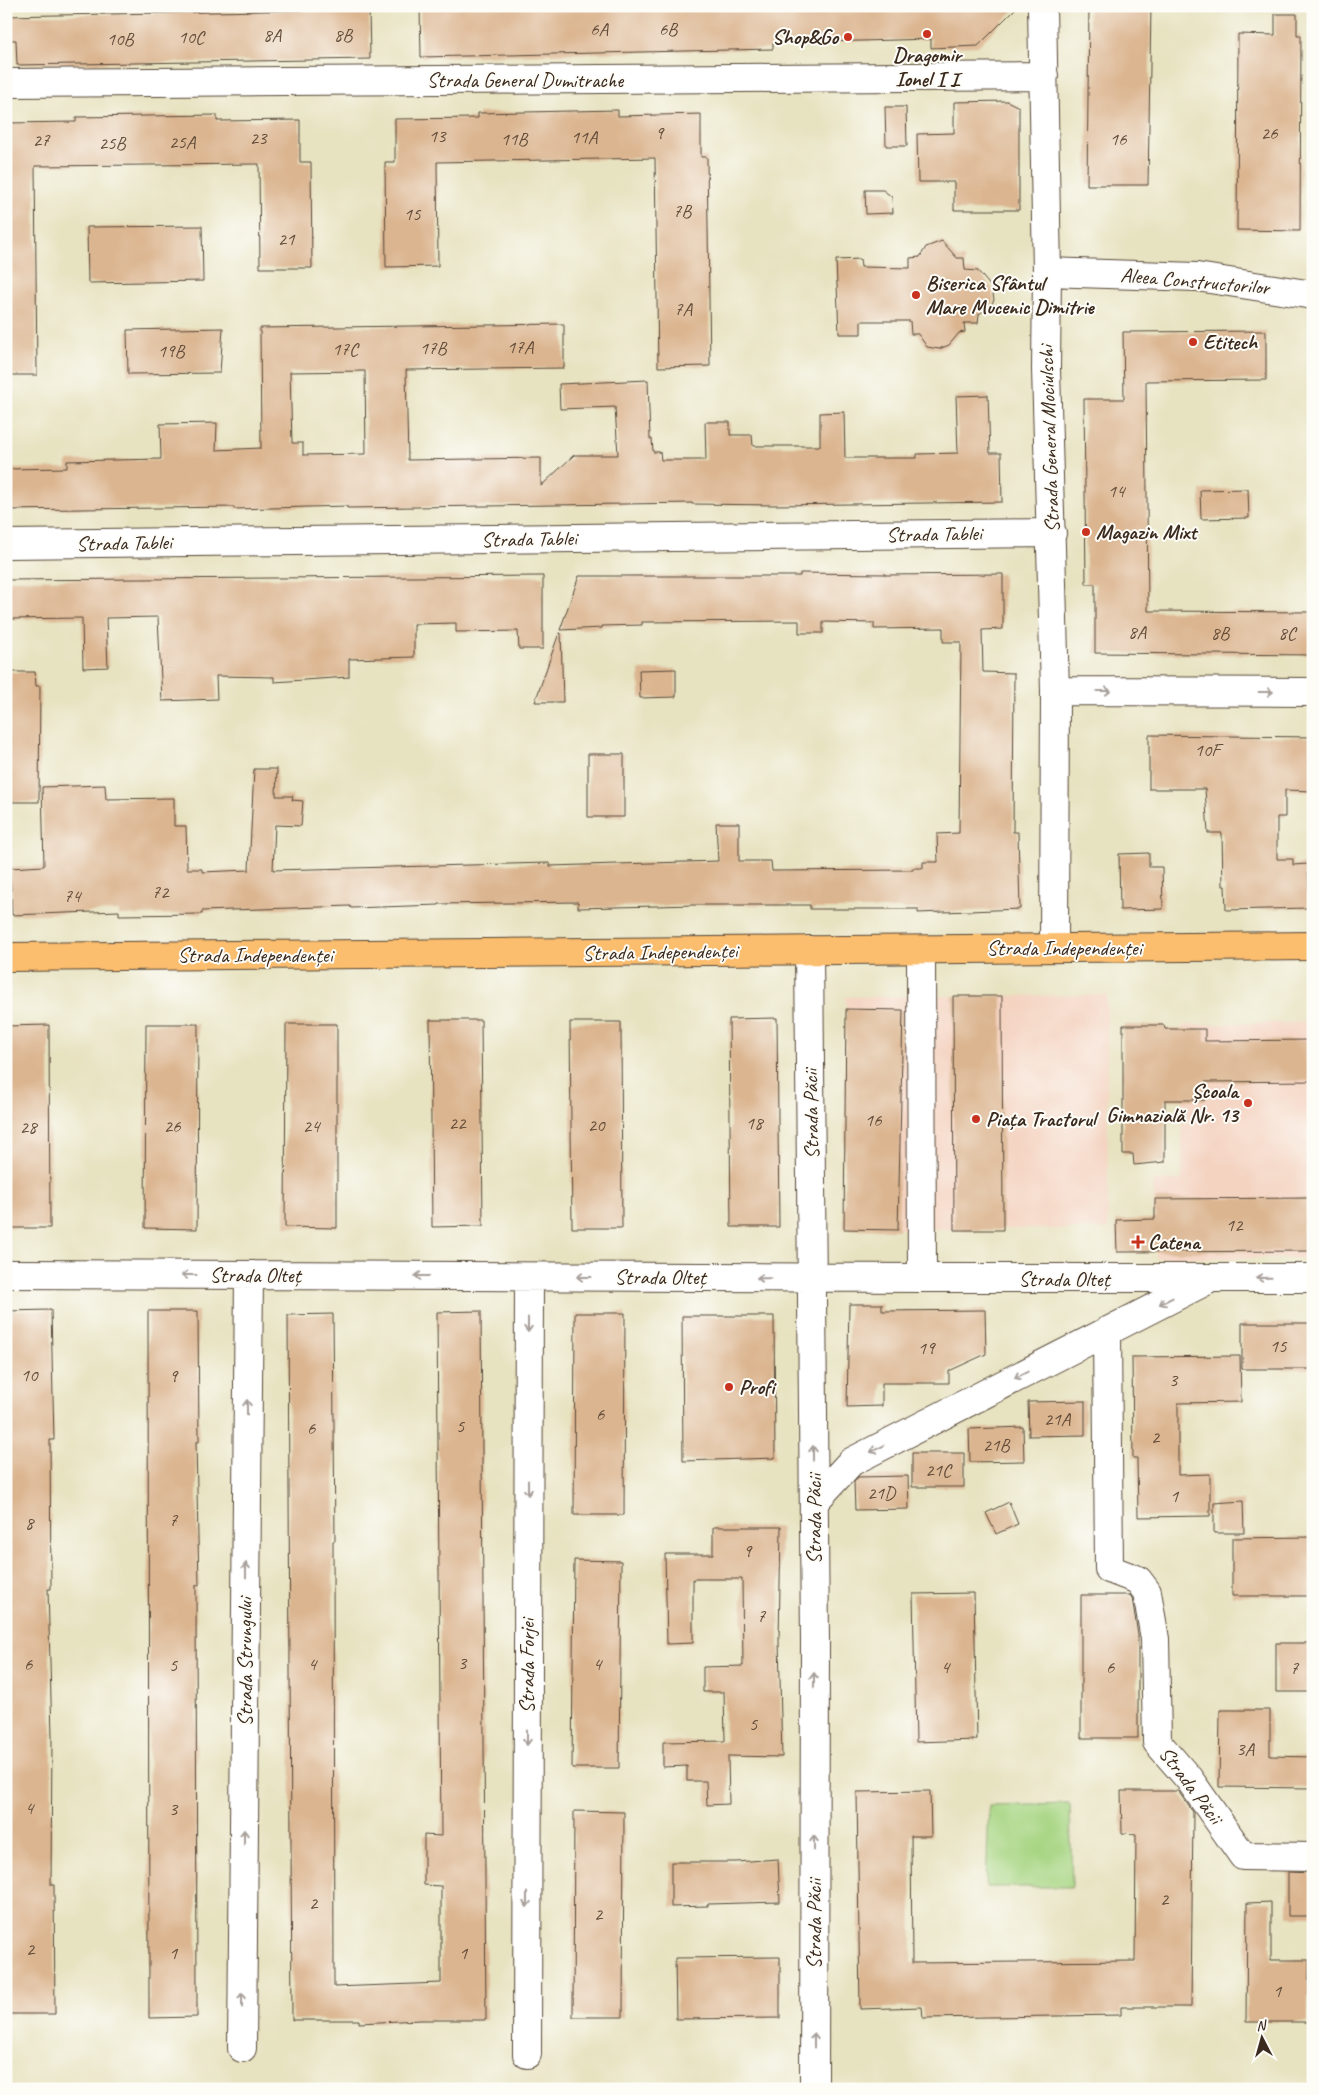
<svg xmlns="http://www.w3.org/2000/svg" width="1319" height="2095" font-family="Caveat,sans-serif">
<style>
.built{fill:#f4d3c1}
.green{fill:#a7d583;stroke:#718050}
.building{fill:#dbb590;fill-rule:evenodd}
.lines{fill:none;stroke-linecap:round;stroke-linejoin:round}
.minor-casing{stroke:#554636;stroke-width:30}
.major-casing{stroke:#554636;stroke-width:30}
.minor{stroke:#fff;stroke-width:28}
.major{stroke:#fbbd6e;stroke-width:28}
.oneway{stroke:#a79f9a}
.poi-dot{fill:#c8321e;stroke:#fdfcf7;stroke-width:2}
.labels{text-anchor:middle;dominant-baseline:central;stroke-width:4;stroke-linejoin:round;paint-order:stroke}
.number-label{font-size:19px;fill:#634d3a}
.poi-label{font-size:21px;font-weight:bold;fill:#3b2a1e;stroke:#fdfcf7;text-anchor:start}
.street-label{font-size:21px;fill:#3b2a1e;stroke:#fdfcf7}
</style>
<rect width="100%" height="100%" fill="#fdfcf7"/>
<filter id="ink" filterUnits="userSpaceOnUse"><feTurbulence type="fractalNoise" baseFrequency=".02" numOctaves="2"/><feDisplacementMap in="SourceGraphic" scale="10" xChannelSelector="R" yChannelSelector="G"/><feConvolveMatrix kernelMatrix="1 2 1 2 8 2 1 2 1" color-interpolation-filters="sRGB"/></filter>
<filter id="wash" filterUnits="userSpaceOnUse"><feTurbulence type="fractalNoise" baseFrequency=".0096" numOctaves="4" result="noise"/><feDisplacementMap in="SourceGraphic" scale="20" xChannelSelector="R" yChannelSelector="G"/><feGaussianBlur stdDeviation="1.12" result="paint"/><feColorMatrix in="noise" values="0 0 0 0 0 0 0 0 0 0 0 0 0 0 0 0 0 1.4 0 .05"/><feComposite in="paint" operator="in"/></filter>
<g filter="url(#wash)">
<rect width="100%" height="100%" fill="#e7e2c0"/>
<path class="built" d="M1107,995L1108,1229H844L846,997Z
M1313,1022V1258H1156L1153,1181L1182,1180L1183,1025Z"/>
<path class="green" d="M1070,1804L1072,1887H986L989,1806Z"/>
<g id="blocks">
<path class="building" d="M420,6H1018L978,46L931,48V39L861,41L773,43V49L421,57Z
M1089,6H1151L1148,185H1087Z
M369,9L370,59L17,65L16,40H6V16Z
M1275,14H1297V35H1301L1300,231L1237,230L1238,34L1275,35Z
M1007,101L1019,107V210H954V182H918L917,134L954,133V102Z
M885,107H906L907,146H886Z
M618,110V116L701,114V157H707L710,366L658,367L655,158L437,162L438,266L386,267L385,162H395V119L478,118V113Z
M217,115V121L300,120V162H311L312,268H260L259,164L35,166L37,375H6V123L76,122V117Z
M865,190H883L892,197L893,213L866,214Z
M202,226L203,281L88,283L87,227Z
M942,241L957,258H964L965,270L978,271L992,288L994,300L990,307L979,314L978,323H964L965,332L959,333L949,345L939,349L927,347L918,334H911L910,321H861V334H839L836,260L860,259L861,267L910,268V258L920,257L926,247Z
M564,324V368L406,370L408,460L541,458V486L574,455H618L615,407L560,409L559,384L648,380L650,439H652L653,452H660L661,460H706L705,422H730V435H752L753,446H820V413L844,412L845,458H917V454L958,453L956,396L988,395L990,453H1001L1002,502L775,505L692,504V503L347,508V506L234,509V507L6,510V469L67,468V461L161,459L160,424L217,423L216,450L261,448L260,328ZM365,371L366,454L303,455V443H292L290,372Z
M223,328L220,373L128,374L127,330Z
M1266,331V380L1146,381L1148,611L1313,612V655L1095,653V584H1086L1084,399H1124L1123,332Z
M1248,489L1249,518L1201,519L1200,490Z
M800,573L885,574V575L1003,574V629L982,630L983,672L1014,673L1013,832H1018L1020,909L918,913V909H810V905H694L578,908V902L439,904V905L351,908L350,906L202,911V914L119,915V911L12,915L10,868L44,866L42,787L105,785L106,799L174,798V826H186L187,869H202V872L249,870L254,769H277L276,796H293L292,800L303,801L301,826L275,825L273,870L549,863L550,866L718,861L716,823H739V861H771L772,871L913,870V868H923V862H938L937,834L959,833L961,642H943V628L874,629V623L823,622V633H799V621L642,622V625L602,626V628L560,630L579,576H800Z
M543,576V649H519L518,631L456,632V623L414,624V657L349,659V677L274,682V677L216,676L217,699L162,701L158,617L106,618L108,667L83,668L82,618L6,619V580Z
M559,633H561L563,702H535Z
M676,669V697L640,698L639,670Z
M6,672H35L36,686H40L39,802H6Z
M1149,735L1313,737V791L1285,790V817H1277V859H1293V865L1308,864L1309,908L1226,910L1225,886H1223L1222,833H1208L1205,789H1149Z
M588,754H624V817H588Z
M1149,853V867H1162L1163,909L1120,910L1119,854Z
M953,996H1002L1003,1230H954Z
M846,1009L903,1010L898,1230L844,1229Z
M777,1018L779,1227H731L729,1019Z
M430,1020H481L483,1226L432,1227Z
M570,1022H621L622,1228H572Z
M146,1024H198L197,1229L145,1228Z
M286,1024H337V1228L285,1227Z
M49,1025L50,1228H6V1026Z
M1123,1025H1164L1165,1029H1205V1041L1313,1040V1081L1205,1082V1100H1165V1162L1134,1165L1133,1154H1123Z
M1313,1198V1251L1117,1252L1116,1220L1155,1219V1199Z
M849,1304H882V1311L985,1310L986,1354L949,1371V1383H882V1406L847,1407Z
M51,1310L54,1440H50L51,1589H48L52,1736L51,1885H54L55,2014H6V1311Z
M148,1311H198L199,1442H196L199,1585H196L197,2017L149,2018Z
M481,1311L486,2020H420L359,2023V2020H292L288,1315L333,1314L335,1541H333L334,1987L441,1983V1886L424,1885V1835L441,1836L437,1312Z
M575,1313H625L624,1515H574Z
M682,1316H774L775,1458L683,1461Z
M1242,1323H1313V1369H1242Z
M1240,1356L1241,1402L1178,1403V1475L1210,1474V1516L1138,1517L1137,1458H1133L1132,1357Z
M1085,1401V1435L1029,1436L1028,1402Z
M1023,1427L1024,1461L970,1462L969,1429Z
M912,1453H964V1487H912Z
M908,1476L909,1509L855,1510L854,1482L858,1477Z
M1243,1501L1244,1533H1214V1503Z
M1009,1502L1018,1524L996,1534L986,1513Z
M713,1527H781L779,1640L782,1757L728,1756L729,1804L707,1805L706,1781H687V1766L663,1767V1742L725,1741L724,1692H703V1667L743,1666L742,1579H693V1643L667,1644L665,1554H713Z
M1313,1537V1596H1232V1538Z
M574,1560L621,1561L619,1768H572Z
M974,1593L977,1740L916,1742L913,1594Z
M1081,1595H1130L1132,1598L1138,1635V1738H1081Z
M1276,1643H1313V1692H1276Z
M1220,1710H1270V1756L1313,1757V1788L1219,1787Z
M930,1791L931,1836H911L912,1963L1135,1961L1136,1834L1122,1833L1121,1791H1178L1193,1812L1191,2007H1121V2015L923,2018L922,2007L860,2009L857,1792Z
M574,1811L624,1812L623,2017H573Z
M778,1859L780,1902L708,1904V1906L671,1907V1862H736Z
M1288,1872L1313,1873V1916H1288Z
M1271,1902V1960H1309L1308,2022H1246L1247,1903Z
M780,1957V2018L676,2019L675,1958Z"/>
</g>
</g>
<g filter="url(#ink)">
<use href="#blocks" fill-opacity="0" stroke="#554636" stroke-width="1"/>
<g class="lines">
<defs>
<path id="minor" d="M1042,6L1047,272L1046,369L1055,691L1054,948
M6,83L1044,76
M1047,272L1197,277L1313,295
M6,544L1052,533
M1055,691L1313,692
M809,950L815,1642L814,2089
M921,950L922,1278
M6,1274L922,1278H1313
M1107,1331L1109,1569L1138,1580L1147,1592L1155,1639L1157,1742L1189,1779L1243,1856L1313,1857
M814,1502L851,1462L1206,1281
M242,2048L249,1275
M527,2054L529,1277"/>
<path id="major" d="M6,957L1313,946"/>
</defs>
<use href="#minor" class="minor-casing"/>
<use href="#major" class="major-casing"/>
<use href="#minor" class="minor"/>
<use href="#major" class="major"/>
</g>
<defs><path id="oneway-shaft" d="M-6 0H5M1.5-3L5.5 0L1.5 3" fill="none" stroke-width="1.6" stroke-linecap="round" stroke-linejoin="round" transform="scale(1.25)"/></defs>
<g class="oneway">
<use href="#oneway-shaft" transform="translate(1104 691)"/>
<use href="#oneway-shaft" transform="translate(1266 692)"/>
<use href="#oneway-shaft" transform="translate(189 1275) rotate(-180)"/>
<use href="#oneway-shaft" transform="translate(422 1276) rotate(-180)"/>
<use href="#oneway-shaft" transform="translate(584 1277) rotate(-180)"/>
<use href="#oneway-shaft" transform="translate(764 1278) rotate(-179)"/>
<use href="#oneway-shaft" transform="translate(1264 1278) rotate(179)"/>
<use href="#oneway-shaft" transform="translate(1166 1301) rotate(153)"/>
<use href="#oneway-shaft" transform="translate(528 1325) rotate(90)"/>
<use href="#oneway-shaft" transform="translate(1021 1375) rotate(153)"/>
<use href="#oneway-shaft" transform="translate(247 1407) rotate(-90)"/>
<use href="#oneway-shaft" transform="translate(877 1449) rotate(153)"/>
<use href="#oneway-shaft" transform="translate(813 1453) rotate(-90)"/>
<use href="#oneway-shaft" transform="translate(528 1488) rotate(90)"/>
<use href="#oneway-shaft" transform="translate(246 1570) rotate(-90)"/>
<use href="#oneway-shaft" transform="translate(814 1680) rotate(-90)"/>
<use href="#oneway-shaft" transform="translate(527 1738) rotate(90)"/>
<use href="#oneway-shaft" transform="translate(244 1837) rotate(-90)"/>
<use href="#oneway-shaft" transform="translate(814 1843) rotate(-90)"/>
<use href="#oneway-shaft" transform="translate(527 1900) rotate(90)"/>
<use href="#oneway-shaft" transform="translate(242 2000) rotate(-90)"/>
<use href="#oneway-shaft" transform="translate(814 2040) rotate(-90)"/>
</g>
</g>
<g class="poi-dot">
<circle cx="927" cy="34" r="5"/>
<circle cx="848" cy="37" r="5"/>
<circle cx="916" cy="295" r="5"/>
<circle cx="1193" cy="342" r="5"/>
<circle cx="1086" cy="532" r="5"/>
<circle cx="1248" cy="1103" r="5"/>
<circle cx="976" cy="1119" r="5"/>
<path d="M1135.5 1234.5h5v5h5v5h-5v5h-5v-5h-5v-5h5z"/>
<circle cx="729" cy="1387" r="5"/>
</g>
<g class="labels">
<g class="number-label">
<text x="599" y="29">6A</text>
<text x="668" y="29">6B</text>
<text x="272" y="35">8A</text>
<text x="343" y="35">8B</text>
<text x="191" y="37">10C</text>
<text x="120" y="39">10B</text>
<text x="659" y="133">9</text>
<text x="1269" y="133">26</text>
<text x="437" y="136">13</text>
<text x="584" y="137">11A</text>
<text x="258" y="138">23</text>
<text x="514" y="139">11B</text>
<text x="1118" y="139">16</text>
<text x="41" y="140">27</text>
<text x="182" y="142">25A</text>
<text x="112" y="143">25B</text>
<text x="682" y="211">7B</text>
<text x="412" y="214">15</text>
<text x="286" y="239">21</text>
<text x="683" y="309">7A</text>
<text x="520" y="347">17A</text>
<text x="433" y="348">17B</text>
<text x="345" y="349">17C</text>
<text x="171" y="351">19B</text>
<text x="1116" y="491">14</text>
<text x="1137" y="632">8A</text>
<text x="1220" y="633">8B</text>
<text x="1287" y="633">8C</text>
<text x="1207" y="750">10F</text>
<text x="160" y="892">72</text>
<text x="72" y="896">74</text>
<text x="873" y="1120">16</text>
<text x="457" y="1123">22</text>
<text x="754" y="1123">18</text>
<text x="596" y="1125">20</text>
<text x="172" y="1126">26</text>
<text x="311" y="1126">24</text>
<text x="28" y="1127">28</text>
<text x="1234" y="1225">12</text>
<text x="1278" y="1346">15</text>
<text x="926" y="1348">19</text>
<text x="29" y="1375">10</text>
<text x="173" y="1376">9</text>
<text x="1173" y="1380">3</text>
<text x="600" y="1414">6</text>
<text x="1057" y="1419">21A</text>
<text x="460" y="1426">5</text>
<text x="311" y="1428">6</text>
<text x="1155" y="1437">2</text>
<text x="996" y="1445">21B</text>
<text x="938" y="1470">21C</text>
<text x="881" y="1493">21D</text>
<text x="1174" y="1496">1</text>
<text x="173" y="1520">7</text>
<text x="29" y="1523">8</text>
<text x="747" y="1551">9</text>
<text x="761" y="1616">7</text>
<text x="462" y="1663">3</text>
<text x="28" y="1664">6</text>
<text x="312" y="1664">4</text>
<text x="597" y="1664">4</text>
<text x="173" y="1665">5</text>
<text x="945" y="1667">4</text>
<text x="1110" y="1667">6</text>
<text x="1294" y="1668">7</text>
<text x="753" y="1724">5</text>
<text x="1245" y="1749">3A</text>
<text x="29" y="1808">4</text>
<text x="173" y="1809">3</text>
<text x="1164" y="1899">2</text>
<text x="313" y="1903">2</text>
<text x="598" y="1914">2</text>
<text x="30" y="1949">2</text>
<text x="173" y="1953">1</text>
<text x="463" y="1953">1</text>
<text x="1277" y="1991">1</text>
</g>
<g class="poi-label">
<text x="838" y="37" text-anchor="end">Shop&amp;Go</text>
<text x="927" y="55" text-anchor="middle">Dragomir<tspan x="927" dy="24">Ionel I I</tspan></text>
<text x="926" y="283">Biserica Sfântul<tspan x="926" dy="24">Mare Mucenic Dimitrie</tspan></text>
<text x="1203" y="342">Etitech</text>
<text x="1096" y="532">Magazin Mixt</text>
<text x="1238" y="1091" text-anchor="end">Școala<tspan x="1238" dy="24">Gimnazială Nr. 13</tspan></text>
<text x="986" y="1119">Piața Tractorul</text>
<text x="1148" y="1242">Catena</text>
<text x="739" y="1387">Profi</text>
</g>
<g class="street-label">
<text x="525" y="80">Strada General Dumitrache</text>
<text transform="translate(1195 281) rotate(5)">Aleea Constructorilor</text>
<text transform="translate(1049 439) rotate(-92)">Strada General Mociulschi</text>
<text transform="translate(934 534) rotate(-1)">Strada Tablei</text>
<text transform="translate(529 539) rotate(-1)">Strada Tablei</text>
<text transform="translate(124 543) rotate(-1)">Strada Tablei</text>
<text x="1064" y="948">Strada Independenței</text>
<text transform="translate(660 952) rotate(-1)">Strada Independenței</text>
<text x="255" y="955">Strada Independenței</text>
<text transform="translate(811 1114) rotate(-91)">Strada Păcii</text>
<text x="255" y="1275">Strada Olteț</text>
<text x="660" y="1277">Strada Olteț</text>
<text x="1064" y="1279">Strada Olteț</text>
<text transform="translate(814 1519) rotate(-90)">Strada Păcii</text>
<text transform="translate(245 1662) rotate(-90)">Strada Strungului</text>
<text transform="translate(527 1666) rotate(-90)">Strada Forjei</text>
<text transform="translate(1191 1785) rotate(53)">Strada Păcii</text>
<text transform="translate(814 1924) rotate(-90)">Strada Păcii</text>
</g>
</g>
<rect width="1319" height="2095" fill="none" stroke="#fdfcf7" stroke-width="25"/>
<g transform="translate(1262 2038) rotate(354)" stroke="#fdfcf7" stroke-width="4" paint-order="stroke">
<path d="M0-4L9 19L0 12L-9 19Z" fill="#3b2a1e"/>
<text y="-8" font-size="14" font-weight="bold" text-anchor="middle" fill="#3b2a1e">N</text>
</g>
</svg>
